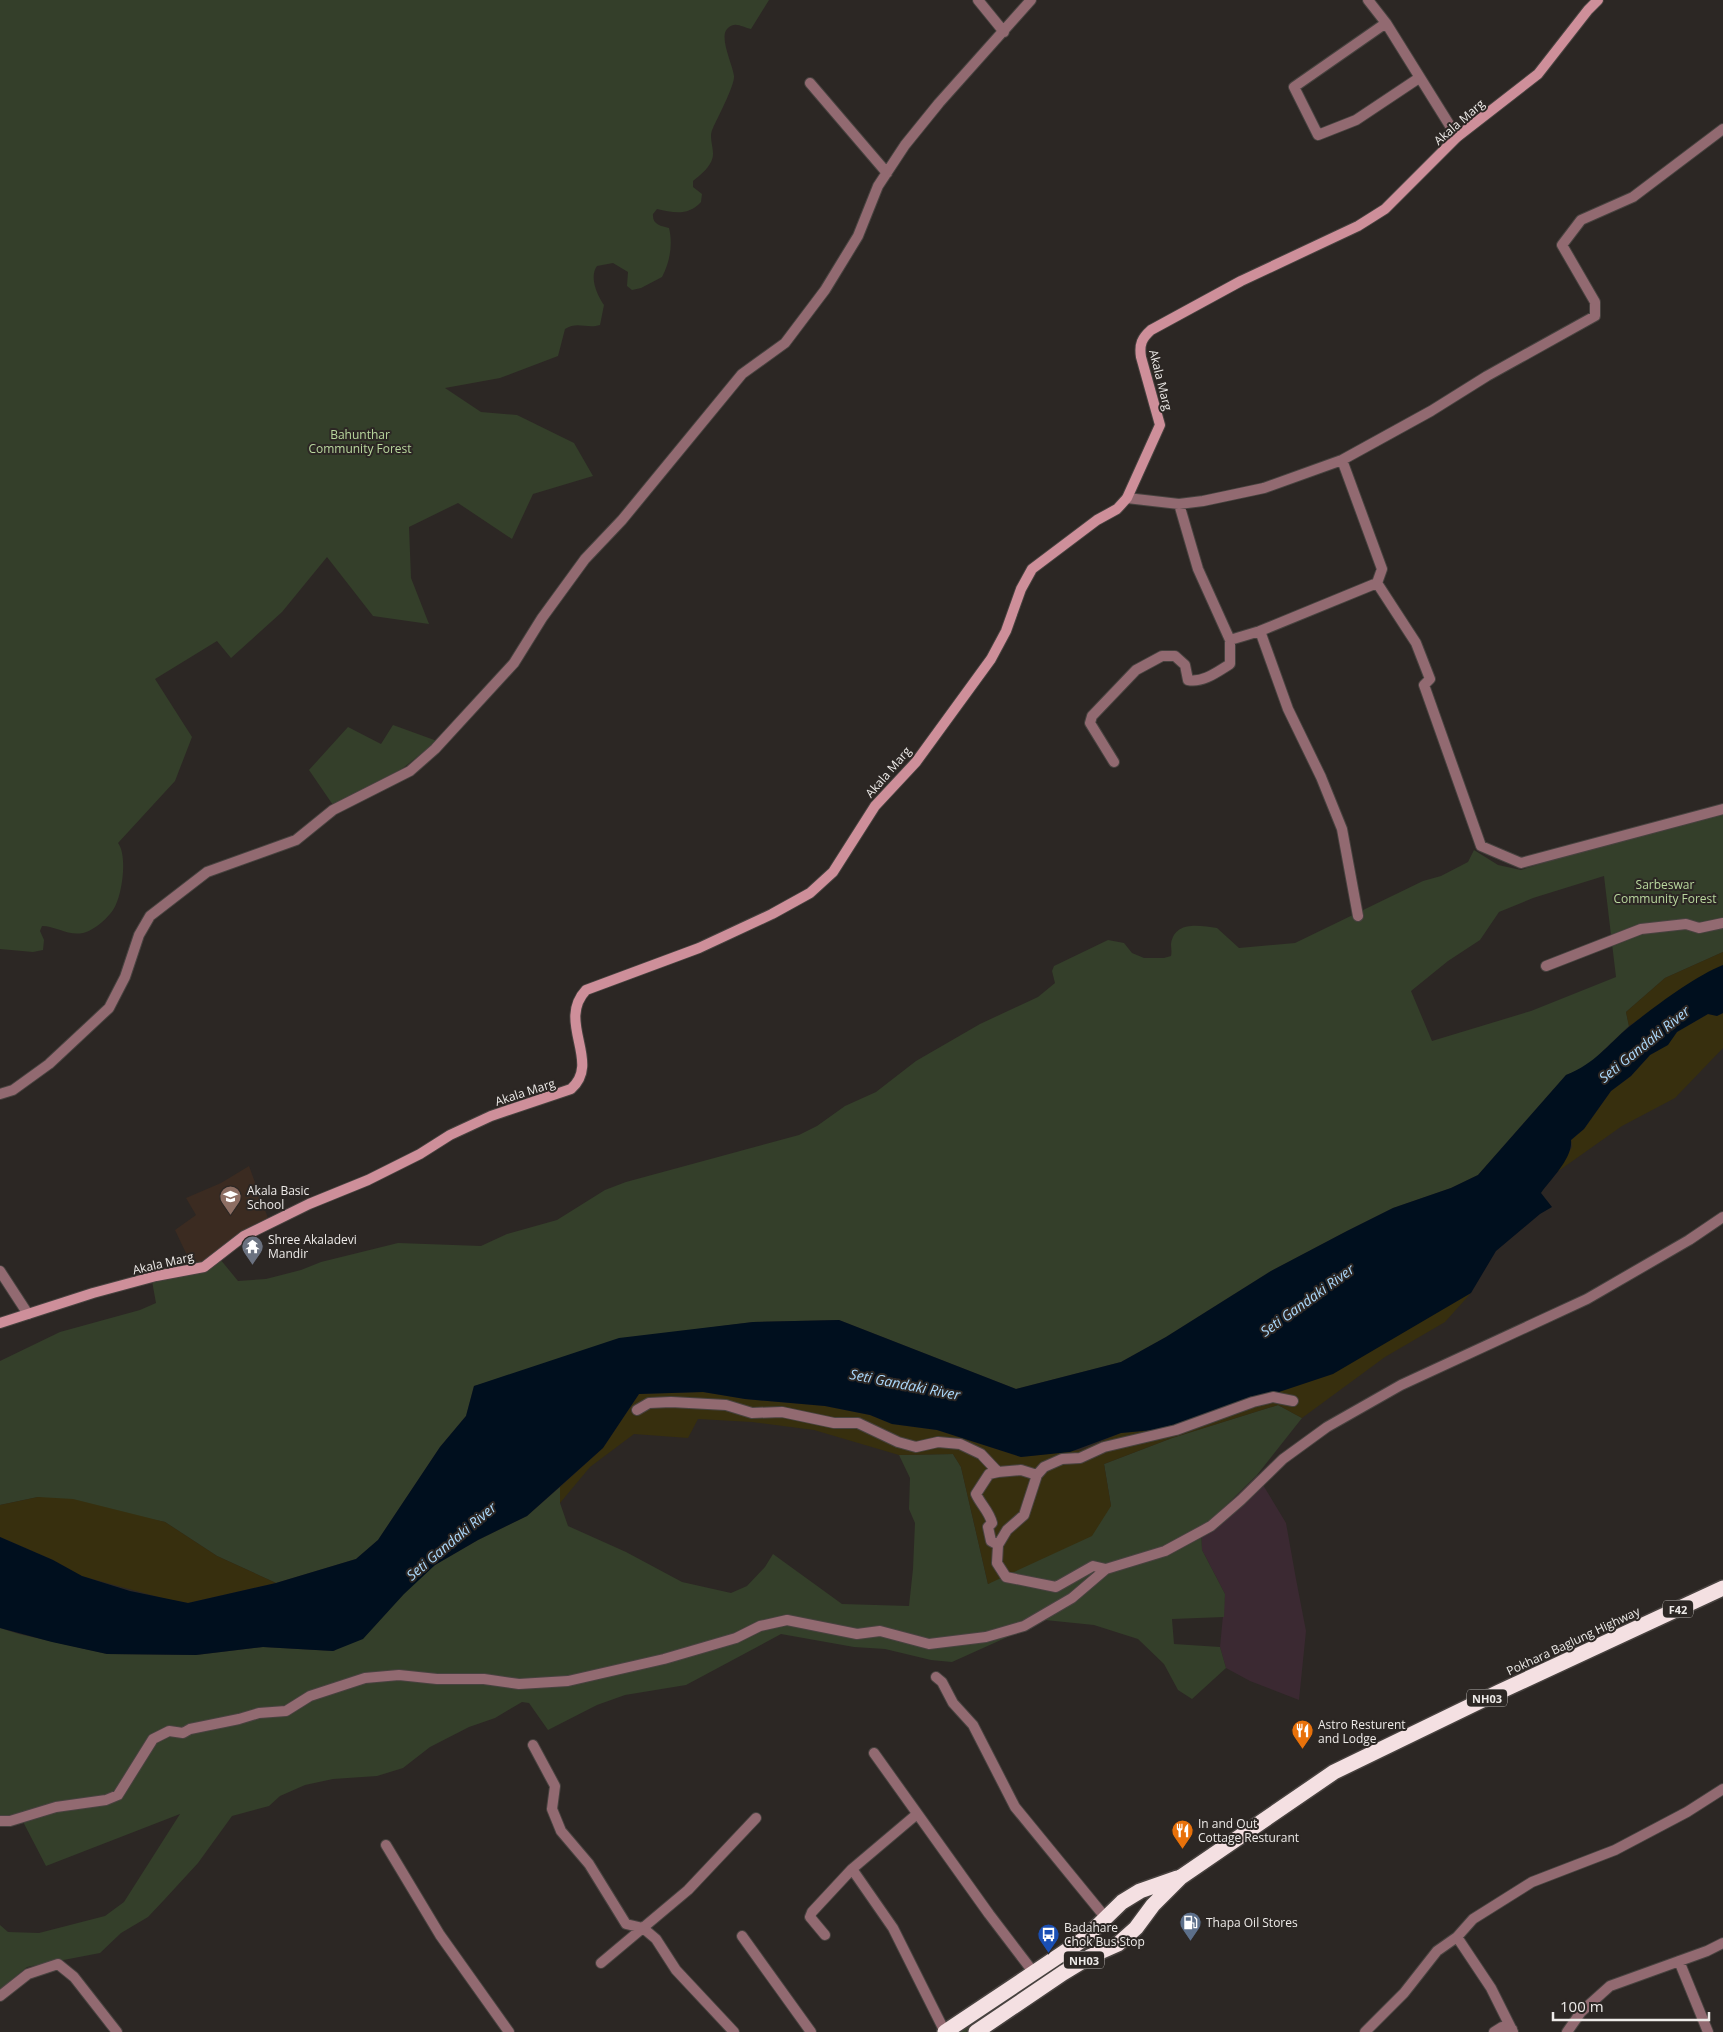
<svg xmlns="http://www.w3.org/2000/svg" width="1723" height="2032" font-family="'Open Sans',sans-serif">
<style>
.commercial{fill:#3b2932}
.education{fill:#3b2b21}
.green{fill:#343f2a;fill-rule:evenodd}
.sand{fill:#372f0e}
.water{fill:#000f1e}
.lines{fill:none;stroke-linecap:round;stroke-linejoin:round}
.street-casing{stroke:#47423f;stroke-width:12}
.secondary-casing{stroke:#47423f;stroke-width:12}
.highway-casing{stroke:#47423f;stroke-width:18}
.street{stroke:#926a71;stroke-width:10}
.secondary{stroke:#ce8f9a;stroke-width:10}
.highway{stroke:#f4e0e2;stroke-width:15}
.labels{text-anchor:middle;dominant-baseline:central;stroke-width:4;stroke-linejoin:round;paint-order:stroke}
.shield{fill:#2c2724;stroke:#b3b0ad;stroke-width:1}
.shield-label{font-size:11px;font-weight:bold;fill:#edeae8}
.street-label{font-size:12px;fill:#edeae8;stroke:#2c2724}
.park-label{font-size:12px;fill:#b9d79e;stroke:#2c2724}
.poi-label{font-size:12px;fill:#edeae8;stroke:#2c2724;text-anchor:start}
.water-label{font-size:14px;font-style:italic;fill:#acd9fc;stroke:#2c2724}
</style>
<rect width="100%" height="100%" fill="#2c2724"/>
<path class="commercial" d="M1257,1475L1286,1523L1296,1579L1306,1631L1299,1700L1250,1681L1226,1668L1220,1647L1225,1594L1202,1550L1201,1530Z"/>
<path class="education" d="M249,1166L268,1218L208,1261L192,1266L175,1230L196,1215L186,1198L221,1183Z"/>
<path class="green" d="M0,0H769L751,29C743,28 735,20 727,29C719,38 733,65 734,76C735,85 717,119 713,128C707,139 717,151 711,162C707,170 700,175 693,181V187L702,194L701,202C688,216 674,213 657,209L653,214C652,225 661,226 669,228C673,244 670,262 662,277L641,288L632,290L627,286L628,272L613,263L597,266C589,277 597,295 604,305L600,325C587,329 577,321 565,329L558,356L500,378L445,388L481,412L517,415L574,443L593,476L533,494L512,539L458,503L409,527L411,578L429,624L373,616L327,557L282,612L231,658L217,641L155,679L192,737L175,781L118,843C128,856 122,897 113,910C107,919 93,931 83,933C68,936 56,926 42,926L40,931L44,940L43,950L33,952L0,949Z
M393,725L437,741L393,776L333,805L309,770L348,727L381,744Z
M1723,813V952L1665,978L1626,1012L1629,1026L1586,1067L1566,1075L1478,1175L1451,1188L1393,1208L1347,1231L1271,1271L1166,1337L1121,1362L1016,1389L839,1320L753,1322L699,1329L474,1386L466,1416L440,1447L378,1540L356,1559L276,1583L217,1556L165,1522L38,1497L0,1505V1361L60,1332L140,1310L156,1303L152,1281C165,1277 178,1278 192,1274C203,1272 211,1265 220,1259L238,1281L266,1279L301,1270L321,1262L398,1243L481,1246L507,1234L557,1220L605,1190L626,1182L799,1135L817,1126L845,1106L876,1092L916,1061L980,1024L1038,997L1055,983L1052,971L1054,966L1108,940L1124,943L1132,953L1144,958H1164L1171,956C1172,952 1171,948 1171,944C1175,920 1200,926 1217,928L1239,948L1295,943L1423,881L1441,876L1468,862L1474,850L1498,865L1521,870L1602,845L1662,831ZM1604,876L1616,977L1531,1011L1432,1041L1411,991L1448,961L1480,940L1499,912L1533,898Z
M1278,1405L1302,1418L1257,1475L1201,1530L1202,1550L1225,1594L1224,1617L1172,1619L1174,1644L1220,1647L1226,1668L1192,1699L1178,1690L1164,1664L1138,1639L1094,1625L1045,1620L952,1662L931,1660L885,1649L854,1647L781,1634L686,1685L625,1695L597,1705L548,1730L529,1703L522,1702L495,1718L469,1727L430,1747L403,1768L377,1776L333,1779L305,1785L280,1796L269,1806L232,1816L198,1863L164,1900L148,1917L121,1933L100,1953L27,1967L0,1989V1925L8,1932L39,1933L105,1916L124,1902L180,1814L46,1866L19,1814L0,1816V1628L19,1634L107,1654L196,1655L263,1647L334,1651L435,1565L478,1540L527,1516L560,1487V1503L568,1526L626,1552L682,1582L731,1593L747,1586L765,1567L773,1554L842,1604L909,1606L913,1569L915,1523L909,1509L910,1478L899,1455L953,1454L961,1467L988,1584L1111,1506L1104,1464L1172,1438Z
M1082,1949L1084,1951L966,2032H957Z"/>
<path class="sand" d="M1723,952V965L1665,1001L1629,1026L1626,1012L1665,978Z
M1723,1013V1048L1675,1098L1622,1126L1557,1172L1572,1147L1571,1140L1584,1129L1611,1091L1631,1076L1650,1055L1667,1045L1677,1032L1708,1014L1717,1016Z
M1471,1293L1445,1322L1385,1357L1302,1418L1278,1405L1172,1438L1104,1464L1111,1506L1092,1536L988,1584L961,1467L953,1454L899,1455L814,1430L752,1422L698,1419L688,1438L634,1434L590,1467L560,1503V1487L603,1448L639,1394L703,1392L745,1399L825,1406L870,1415L892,1424L937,1430L1021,1457L1081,1450L1121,1433L1153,1430L1427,1318Z
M38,1497L73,1499L165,1522L217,1556L276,1583L188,1603L166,1599L81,1576L53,1560L0,1537V1505Z"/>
<path class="water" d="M1723,965V1013L1717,1016L1708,1014L1677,1032L1668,1045L1650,1055L1631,1076L1611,1091L1584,1129L1571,1140C1573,1158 1551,1179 1541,1193L1552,1207L1540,1214L1496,1251L1471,1293L1333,1374L1201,1418L1153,1430L1121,1433L1070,1452L1021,1457L937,1430L892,1424L870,1415L825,1406L745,1399L703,1392L639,1394L603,1448L527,1516L478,1540L435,1565L404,1594L363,1639L333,1651L263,1647L196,1655L107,1654L52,1642L0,1628V1537L53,1560L82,1576L130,1591L188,1603L276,1583L356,1559L378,1540L440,1447L466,1416L474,1386L619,1338L753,1322L839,1320L1016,1389L1121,1362L1166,1337L1271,1271L1347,1231L1393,1208L1451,1188L1478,1175L1566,1075C1596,1063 1606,1046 1630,1026C1654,1007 1695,976 1723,965Z"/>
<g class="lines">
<defs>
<path id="street" d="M978,0L1004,32
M1368,0L1386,23L1457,137
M1386,23L1294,87L1318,135L1356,120L1419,78
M810,83L887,173
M1342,460L1382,569L1377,583L1416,643L1430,679L1424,685L1481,846L1521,863L1723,809
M1127,498L1179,504L1203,501L1264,488L1342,460L1431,411L1487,376L1595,316V302L1562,245L1581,220L1633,197L1723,129
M1179,504L1198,569L1230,640L1260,631L1288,709L1321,777L1342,829L1358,916
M1260,631L1377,583
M1114,762L1090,723L1092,716L1136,670L1162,656H1175L1185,665L1188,680C1203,683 1217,672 1230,664V640
M1546,966L1641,929L1686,924L1699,928L1723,923
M0,1094L13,1090L49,1064L109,1008L125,977L139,935L150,916L207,872L296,840L333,810L410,771L435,749L514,663L542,618L585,559L622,520L742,374L785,343L825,290L858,236L878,186L905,145L939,103L1031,0
M0,1271L28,1314
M637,1410L649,1403L671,1402L726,1405L752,1413L782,1412L834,1423H858L898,1442L916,1447L938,1442L960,1444L981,1454L998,1472L1021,1470L1037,1475
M998,1545L991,1541L988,1527L992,1523C989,1511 981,1505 976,1494L989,1474L998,1472
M1106,1569L1093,1566L1056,1587L1006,1577L997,1563L998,1545L1007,1530L1024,1515L1037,1475L1044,1467L1062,1459L1080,1458L1104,1447L1176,1430L1253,1402L1273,1397L1293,1401
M936,1677L942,1682L953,1703L973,1725L1015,1807L1105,1917
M533,1745L555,1786L552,1809L561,1831L589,1864L626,1924L643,1928L656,1939L676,1970L734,2032
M874,1753L989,1914L1034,1973
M0,1821H10L56,1807L106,1800L118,1795L153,1739L169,1731L183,1733L190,1729L239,1719L259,1713L286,1711L310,1696L365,1678L399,1675L437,1679H484L519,1684L568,1681L664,1659L736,1638L760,1626L787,1620L857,1634L880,1631L929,1644L986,1637L1024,1626L1072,1598L1106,1569L1165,1551L1211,1526L1241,1500L1283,1459L1327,1427L1401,1385L1587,1299L1689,1240L1723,1217
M386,1845L440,1935L509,2032
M852,1869L893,1928L945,2032
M825,1935L810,1917L812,1912L852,1869L917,1814
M742,1936L811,2032
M1457,1937L1491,1988L1513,2032
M1679,1961L1708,2032
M601,1963L688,1890L756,1818
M0,1996L28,1974L58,1964L74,1977L117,2032
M1365,2032L1404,1993L1437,1951L1457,1937L1473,1919L1532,1882L1615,1850L1687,1812L1723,1789
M1494,2032L1502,2027L1512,2029
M1567,2032L1581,2012L1610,1986L1707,1951L1723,1943"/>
<path id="secondary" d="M0,1323L93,1293L156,1276L204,1267L244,1236L309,1204L368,1180L420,1154L450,1135L491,1116L571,1089C602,1062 556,1022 586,990L699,948L772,914L810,893L833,872L875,806L916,762L991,659L1006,631L1021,589L1032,569L1097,520L1117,509L1127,498L1160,425L1141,357C1139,344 1142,338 1151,330L1241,281L1358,226L1385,209L1457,137L1538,74L1588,10L1598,0"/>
<path id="highway" d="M945,2032L1084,1939L1122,1902L1140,1891L1177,1878
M976,2032L1063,1973L1091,1956L1118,1944L1136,1928L1153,1905L1181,1877L1334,1772L1499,1692L1723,1588"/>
</defs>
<use href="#street" class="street-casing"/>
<use href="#secondary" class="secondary-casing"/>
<use href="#highway" class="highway-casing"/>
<use href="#street" class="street"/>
<use href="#secondary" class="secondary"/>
<use href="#highway" class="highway"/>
</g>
<defs>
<symbol id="school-pin" viewBox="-11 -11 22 30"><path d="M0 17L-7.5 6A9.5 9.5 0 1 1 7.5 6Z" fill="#8d6e63" stroke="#2c2724"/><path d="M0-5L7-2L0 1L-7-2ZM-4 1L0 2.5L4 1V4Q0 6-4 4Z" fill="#fff"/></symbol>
<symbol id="temple-pin" viewBox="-11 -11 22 30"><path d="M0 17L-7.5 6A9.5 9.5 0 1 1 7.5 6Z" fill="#6b7280" stroke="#2c2724"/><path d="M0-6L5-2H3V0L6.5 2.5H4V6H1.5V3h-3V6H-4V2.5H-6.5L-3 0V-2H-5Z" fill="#fff"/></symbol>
<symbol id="restaurant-pin" viewBox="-11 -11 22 30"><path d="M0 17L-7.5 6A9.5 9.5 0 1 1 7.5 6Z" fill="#e8710a" stroke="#2c2724"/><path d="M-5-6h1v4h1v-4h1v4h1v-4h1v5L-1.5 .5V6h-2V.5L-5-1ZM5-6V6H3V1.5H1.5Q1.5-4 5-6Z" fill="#fff"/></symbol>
<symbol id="fuel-pin" viewBox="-11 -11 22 30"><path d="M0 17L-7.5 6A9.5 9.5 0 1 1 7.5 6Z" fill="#5c6f8a" stroke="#2c2724"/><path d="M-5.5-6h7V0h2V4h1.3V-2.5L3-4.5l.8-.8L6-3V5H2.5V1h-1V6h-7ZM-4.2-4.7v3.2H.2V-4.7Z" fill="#fff"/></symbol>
<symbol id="bus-pin" viewBox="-11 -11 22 30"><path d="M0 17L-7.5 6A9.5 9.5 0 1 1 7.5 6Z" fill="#1a4fb4" stroke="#2c2724"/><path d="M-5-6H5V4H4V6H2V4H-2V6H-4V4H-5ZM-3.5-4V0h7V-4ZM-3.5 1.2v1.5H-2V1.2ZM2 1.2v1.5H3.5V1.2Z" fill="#fff"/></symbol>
</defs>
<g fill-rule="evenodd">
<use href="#school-pin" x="218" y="1184" width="25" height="34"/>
<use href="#temple-pin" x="240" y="1234" width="25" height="34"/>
<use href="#restaurant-pin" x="1290" y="1718" width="25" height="34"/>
<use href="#restaurant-pin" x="1170" y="1818" width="25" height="34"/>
<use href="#fuel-pin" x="1178" y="1910" width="25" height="34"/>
<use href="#bus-pin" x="1036" y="1922" width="25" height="34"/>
</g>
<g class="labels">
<g class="shield">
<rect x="1663" y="1600.5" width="30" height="17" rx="4"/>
<rect x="1467" y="1689.5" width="40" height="17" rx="4"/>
<rect x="1064" y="1951.5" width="40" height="17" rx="4"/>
</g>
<g class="shield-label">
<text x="1678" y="1609">F42</text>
<text x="1487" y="1698">NH03</text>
<text x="1084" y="1960">NH03</text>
</g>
<g class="street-label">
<text transform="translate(1459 122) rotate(-41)">Akala Marg</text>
<text transform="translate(1161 380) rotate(76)">Akala Marg</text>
<text transform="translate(888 772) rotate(-49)">Akala Marg</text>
<text transform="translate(525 1092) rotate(-18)">Akala Marg</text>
<text transform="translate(163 1263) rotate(-13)">Akala Marg</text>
<text transform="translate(1573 1641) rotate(-25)">Pokhara Baglung Highway</text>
</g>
<g class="park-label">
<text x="360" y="434">Bahunthar<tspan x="360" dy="14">Community Forest</tspan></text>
<text x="1665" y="884">Sarbeswar<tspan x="1665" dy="14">Community Forest</tspan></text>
</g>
<g class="poi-label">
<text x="247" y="1190">Akala Basic<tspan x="247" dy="14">School</tspan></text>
<text x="268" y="1239">Shree Akaladevi<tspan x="268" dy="14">Mandir</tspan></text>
<text x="1318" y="1724">Astro Resturent<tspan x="1318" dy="14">and Lodge</tspan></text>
<text x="1198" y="1823">In and Out<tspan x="1198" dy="14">Cottage Resturant</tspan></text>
<text x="1206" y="1922">Thapa Oil Stores</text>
<text x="1064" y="1927">Badahare<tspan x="1064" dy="14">Chok Bus Stop</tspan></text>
</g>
<g class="water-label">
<text transform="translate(1644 1044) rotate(-39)">Seti Gandaki River</text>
<text transform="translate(1307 1300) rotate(-36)">Seti Gandaki River</text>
<text transform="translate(905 1384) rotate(11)">Seti Gandaki River</text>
<text transform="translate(451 1541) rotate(-40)">Seti Gandaki River</text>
</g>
</g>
<path d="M1553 2012v8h156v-8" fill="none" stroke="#edeae8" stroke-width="2.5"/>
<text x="1560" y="2012" font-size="15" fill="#edeae8" stroke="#2c2724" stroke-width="4" paint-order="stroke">100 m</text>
</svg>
